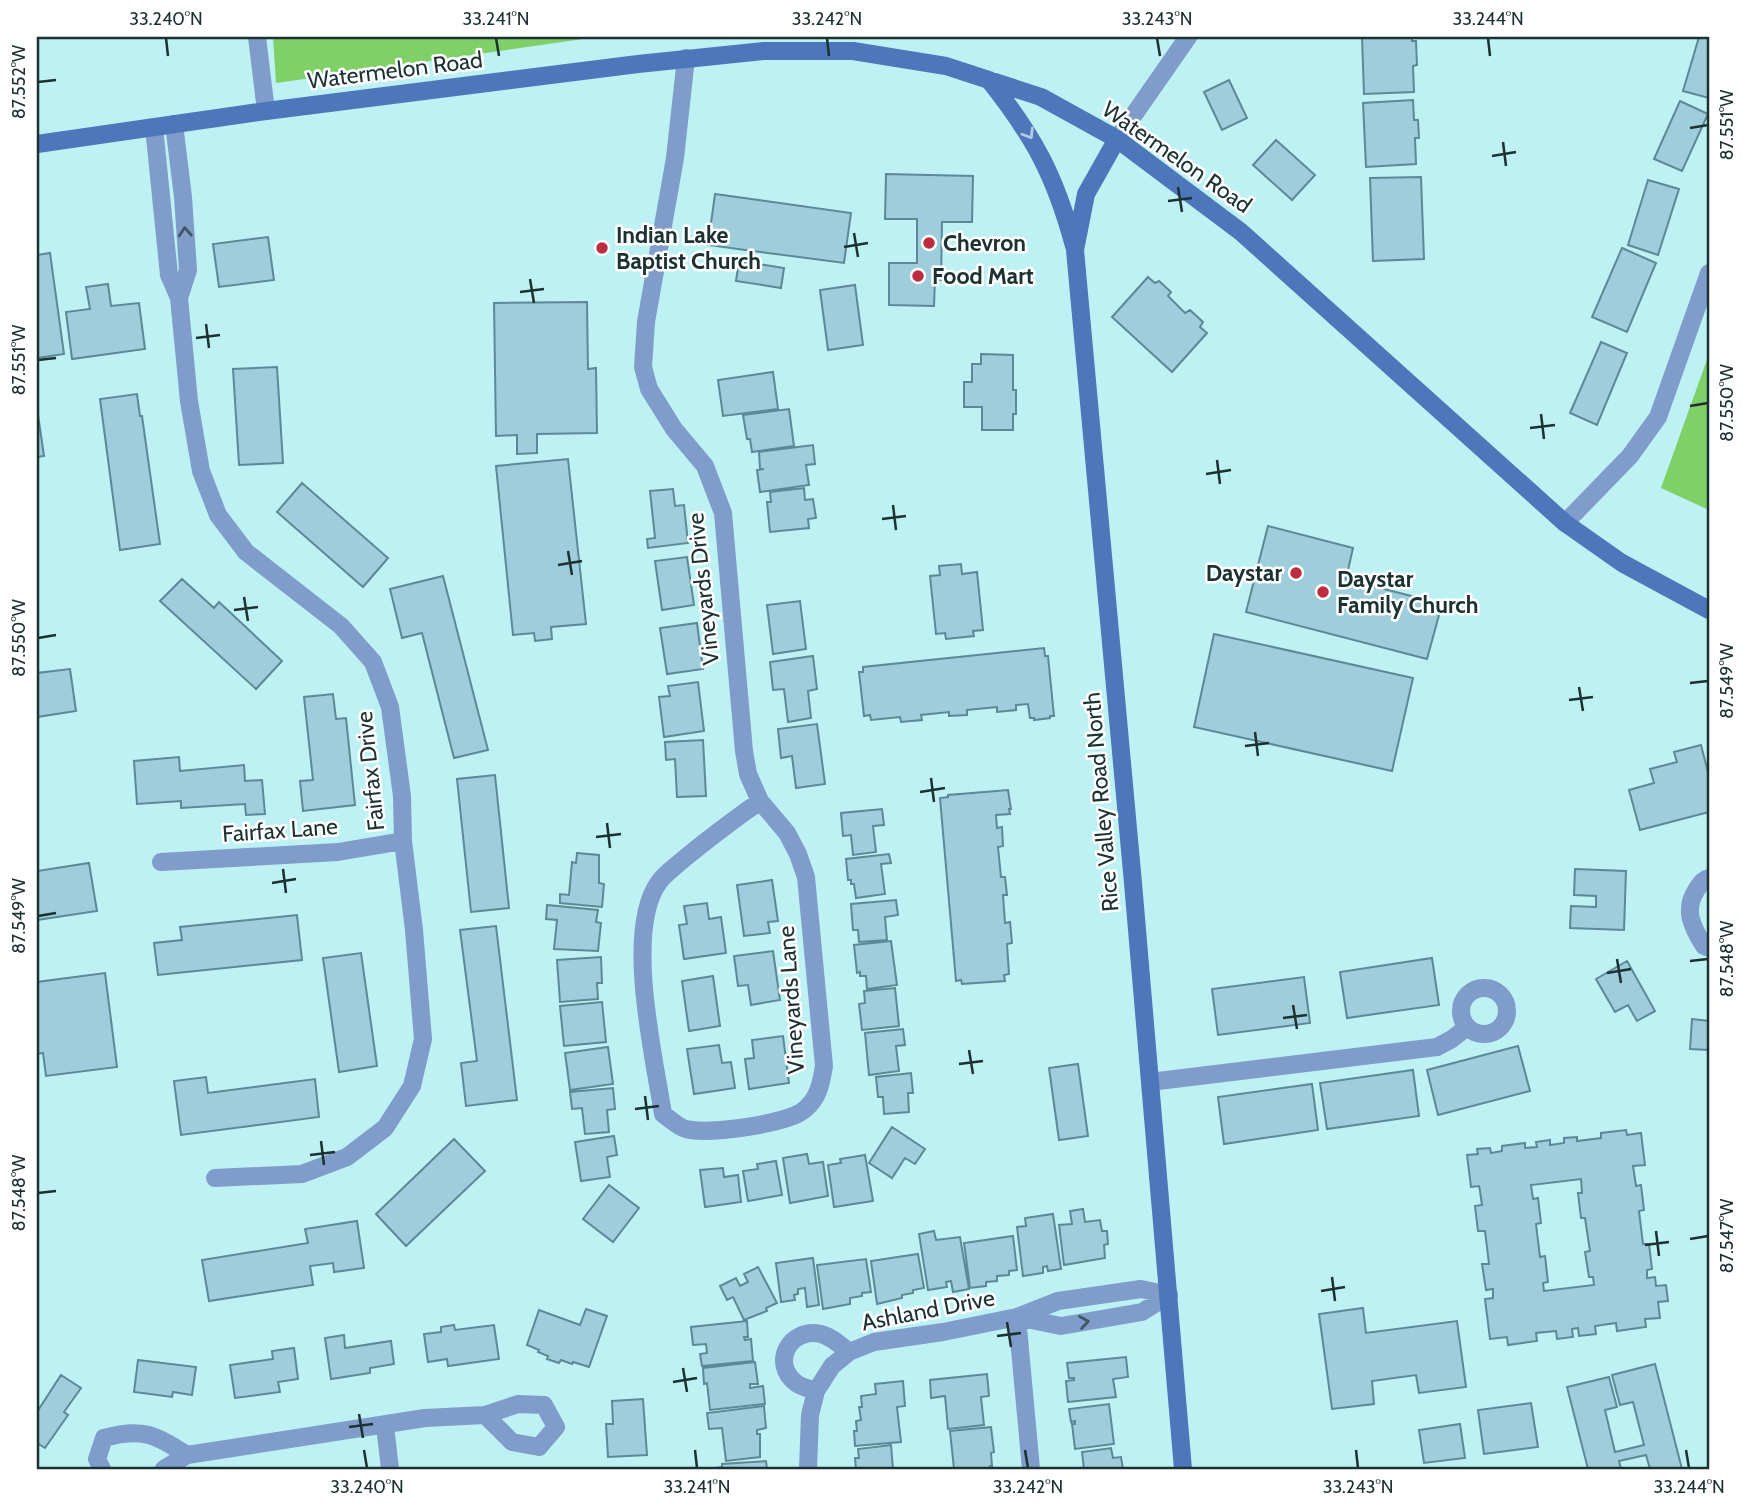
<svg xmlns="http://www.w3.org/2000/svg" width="1746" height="1506" font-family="Cabin,sans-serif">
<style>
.green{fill:#7ed067}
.building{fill:#9ecddb;stroke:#5d8996;stroke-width:2;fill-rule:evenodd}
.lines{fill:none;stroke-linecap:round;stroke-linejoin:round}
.street{stroke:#7f9cca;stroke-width:18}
.secondary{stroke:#4c77ba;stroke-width:18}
.oneway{stroke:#b7c9e3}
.oneway2{stroke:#3f5667}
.ticks{fill:none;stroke:#1c3131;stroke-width:2.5}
.poi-dot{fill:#bd2c3f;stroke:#fff;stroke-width:2.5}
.labels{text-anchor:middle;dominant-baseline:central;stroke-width:5;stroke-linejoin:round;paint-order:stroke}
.street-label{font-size:23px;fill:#1c3131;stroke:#fff}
.poi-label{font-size:23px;font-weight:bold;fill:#1c3131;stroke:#fff;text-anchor:start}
.neatline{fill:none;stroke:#1c3131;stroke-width:2.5}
.ticks-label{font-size:18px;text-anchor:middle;fill:#1c3131}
</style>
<rect width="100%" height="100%" fill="#bdf1f3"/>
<path class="green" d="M273,37H597L276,83Z
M1709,354V510L1661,488Z"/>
<path class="building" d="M1362,37H1412V41H1416L1417,65L1413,66L1414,92L1364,94Z
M1699,37H1709V98L1683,91Z
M1229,80L1247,118L1222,130L1204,92Z
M1413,100L1414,120H1418L1419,138H1415L1416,164L1366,167L1363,103Z
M1680,101L1708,114L1682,171L1654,159Z
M1276,140L1315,175L1292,200L1253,165Z
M886,174L973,176L972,222H942L941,280H935L934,306L889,305V263H917V219H885Z
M1421,177L1424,259L1373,261L1370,178Z
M1648,180L1679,189L1658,255L1628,245Z
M715,194L851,213L844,263L708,245Z
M268,237L274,280L219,287L213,244Z
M1622,248L1656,263L1627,332L1592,317Z
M50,253L64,354L37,358V255Z
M739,261L784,268L781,288L736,281Z
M1148,277L1155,283L1159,281L1171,292L1168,296L1185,313L1190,310L1203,322L1200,327L1207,333L1172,372L1112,317Z
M108,284L111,306L139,303L145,349L72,359L66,312L90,309L86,287Z
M855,285L863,345L828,350L820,290Z
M587,302L588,369L596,368L597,433L537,434V453L517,454V435L496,436L494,303Z
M1601,342L1627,353L1597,425L1570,413Z
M981,354L1013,355V390H1016V414H1013V430H982V407H964V382H972V364H981Z
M277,367L283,463L239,465L233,369Z
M773,372L778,409L723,416L718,380Z
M137,394L140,416H142L160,544L120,550L100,399Z
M37,408L44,456L37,457Z
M789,409L794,446L752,452L750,439H747L743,415Z
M813,445L815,464L806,465L809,485L760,492L757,470L764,469H760L759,452Z
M568,459L586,624L551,627L552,639L535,641L534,633L513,635L496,466Z
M302,483L388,558L363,587L277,512Z
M804,488L805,500L813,499L816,518L808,519L809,528L770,532L767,502H771L770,492Z
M673,489L675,506L684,505L688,543L648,548L647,539L655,538L650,491Z
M1268,526L1353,548L1346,579L1442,604L1427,659L1246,612Z
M687,557L694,605L662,610L655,561Z
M961,564L962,574L977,572L983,630L973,631L974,636L946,639L945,633L936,634L930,576L940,575L939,566Z
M443,576L488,750L454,758L422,633L402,638L390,589Z
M182,579L214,608L219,602L282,661L256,689L160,601Z
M800,601L806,649L773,654L767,605Z
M697,623L703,669L667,674L660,628Z
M1214,634L1413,678L1392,771L1194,727Z
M1044,648L1045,656H1048L1054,716H1050V718L1034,720V718H1030L1028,704L1016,705V710L997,712V707L967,710V715L949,716V712L921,715L922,720L901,722L900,717L871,720L870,715L864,716L859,672H863V667Z
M813,656L817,689L808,691L811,718L788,722L784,689L773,690L770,662Z
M70,669L76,711L37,717V673Z
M698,682L704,731L664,737L659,697L670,696L668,686Z
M333,694L336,719L346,718L355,805L303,811L300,781L313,780L304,697Z
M817,724L825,784L796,788L792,756L781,758L778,729Z
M703,740L706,796L677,797L675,759L666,760L665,742Z
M1701,745L1709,776V812L1640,830L1629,790L1654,783L1650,769L1677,762L1674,752Z
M179,757L180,771L244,765L245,781L262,780L265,814L246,815L245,804L181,808V801L137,804L134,761Z
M495,775L509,908L471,912L457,779Z
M1008,790L1011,809H1009L1010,814L996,815L997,828L1002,827L1003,846L998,847L1001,877H1005L1007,895H1003L1005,923L1010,922L1012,943L1007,944L1009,974L1004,975L1005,981L962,984L961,980L956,981L940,798L948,797V795Z
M882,809L884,825L873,826L876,852L853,855L851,835L843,836L841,813Z
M577,853L599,855V883L604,884L602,907L560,903V894L569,895L572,862L576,863Z
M889,854L891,863L881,864L885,894L856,898L854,884H851V880H848L846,859Z
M89,863L97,911L37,920V871Z
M1575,869L1626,871L1624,930L1570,928L1571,906L1596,907V896L1574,895Z
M772,880L778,921L768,922L770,933L744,936L737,885Z
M896,900L898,915L885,917L887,940L859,942L858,930H853L851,904Z
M707,903L709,919L721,917L726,953L684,959L679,925L687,924L684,906Z
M547,905L598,910L596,922L601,923L598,951L554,949L557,920L546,919Z
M297,915L302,960L158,975L154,943L182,940L180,927Z
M496,926L517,1100L466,1106L461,1063L477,1061L460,930Z
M891,941L897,985L867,989L866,976H860V972L857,973L854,945Z
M773,951L780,1000L751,1005L748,985L738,986L734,956Z
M361,953L377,1066L339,1072L323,958Z
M601,957L602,983H597L598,999L560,1002L557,960Z
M1432,958L1439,1005L1347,1018L1340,972Z
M1627,961L1655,1011L1637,1021L1628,1005L1615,1012L1596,979Z
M105,973L117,1067L46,1076L43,1053L37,1054V982Z
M713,976L720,1026L689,1031L682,981Z
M1304,977L1310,1023L1218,1035L1212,989Z
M895,988L899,1026L862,1030L859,1004L865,1003L864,991Z
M602,1002L606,1042L564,1046L560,1006Z
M1692,1019L1709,1021V1050L1690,1049Z
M903,1029L905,1045L896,1046L899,1071L869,1075L865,1033Z
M783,1036L789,1083L749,1089L745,1059L754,1058L752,1040Z
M719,1045L722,1063L731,1062L735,1088L694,1094L687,1049Z
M1518,1046L1530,1091L1438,1115L1427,1070Z
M608,1047L613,1084L570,1090L565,1053Z
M1078,1064L1088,1136L1059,1140L1049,1068Z
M1413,1070L1419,1116L1327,1129L1320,1083Z
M911,1073L913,1093H908L909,1112L884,1114L883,1097H878L876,1077Z
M206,1077L208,1093L315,1079L319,1117L181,1135L174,1081Z
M1312,1084L1318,1130L1224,1144L1218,1097Z
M613,1088L615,1109L607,1110L609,1132L585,1134L582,1108L572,1109L570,1092Z
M892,1127L925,1149L915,1164L905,1158L892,1178L869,1163Z
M1626,1130L1627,1135L1641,1133L1645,1165L1633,1166L1636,1186L1641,1185L1644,1210L1639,1211L1643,1244H1649L1652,1269L1647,1270V1278L1655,1277L1656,1286L1666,1285L1668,1301L1658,1302L1660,1318L1645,1319L1646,1327L1617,1331L1616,1323L1595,1326L1596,1334L1579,1336L1578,1328L1572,1329L1573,1337L1557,1339L1556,1331L1536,1333L1537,1341L1508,1345L1507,1337L1490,1339L1485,1299L1493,1298V1289L1486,1290L1482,1264H1489L1485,1231H1478L1475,1206L1482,1205L1480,1191L1479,1186L1471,1187L1467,1155L1478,1154L1477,1149L1490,1148L1491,1153L1502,1151V1146L1525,1143V1148L1537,1147L1536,1142L1550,1140V1145L1564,1143V1138L1577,1137V1141L1601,1138V1133ZM1581,1179L1582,1193H1578L1581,1218H1585L1590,1251L1585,1252L1589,1277H1593L1594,1285L1544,1291L1543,1283L1548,1282L1545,1256L1540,1257L1536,1224L1541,1223L1538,1198L1533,1199L1531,1185Z
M614,1136L617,1155L607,1157L610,1177L581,1181L575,1142Z
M454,1139L485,1171L406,1246L376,1214Z
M807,1154L809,1164L823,1162L828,1196L790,1203L783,1158Z
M865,1155L873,1201L834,1207L828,1165L841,1163L840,1159Z
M776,1161L782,1195L748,1201L743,1171L758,1169L757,1164Z
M723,1168L724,1177L738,1175L741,1202L705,1207L700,1170Z
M609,1185L639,1208L613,1242L583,1219Z
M1083,1209L1085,1222L1100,1220L1102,1231H1107L1108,1244L1104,1245L1105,1258L1064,1265L1059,1225L1072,1224L1070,1211Z
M1053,1214L1061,1269L1048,1271L1047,1266L1043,1267V1273L1023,1276L1017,1227L1026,1226L1025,1218Z
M357,1221L364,1268L334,1272L333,1263L310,1266L313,1285L209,1301L202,1260L308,1243L305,1229Z
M934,1231L936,1240L960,1237L969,1289L953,1292L951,1281L946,1282L947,1287L928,1290L919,1234Z
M1013,1236L1017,1270L1009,1271V1275L997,1276V1281L986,1282V1286L970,1288L964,1243Z
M918,1254L924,1288L913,1290V1293L902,1295V1298L877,1304L871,1261Z
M813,1258L819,1305L807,1307L805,1288L798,1289V1294L794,1295L795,1300L781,1302L776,1263Z
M866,1259L871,1292L862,1293V1296L850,1298V1304L823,1309L817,1265Z
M758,1267L777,1303L766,1308L767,1311L744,1320L733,1297L727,1300L720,1286L736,1278L740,1286L748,1282L744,1274Z
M1363,1308L1366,1333L1457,1321L1466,1387L1419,1393L1416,1375L1372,1381L1374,1404L1332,1409L1319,1314Z
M586,1309L607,1316L589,1367L573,1362L572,1364L561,1360L559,1363L547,1359L548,1356L538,1352L539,1350L527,1345L539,1310L580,1325Z
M747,1321L748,1337H744L745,1340L751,1339L753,1361L702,1366L700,1354L707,1353L706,1344L693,1345L691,1327Z
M454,1325L455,1330L494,1325L499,1359L448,1366L447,1359L428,1362L424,1334L441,1332V1327Z
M344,1335L345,1348L391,1341L394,1364L370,1368V1373L331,1379L325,1338Z
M294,1348L298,1379L278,1382L280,1392L235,1398L230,1365L273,1359L272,1351Z
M1126,1357L1128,1377L1113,1379L1116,1397L1068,1402L1066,1381L1074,1380V1378H1069L1067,1363Z
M138,1360L196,1367L192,1395L173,1392L172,1397L134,1392Z
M755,1362L758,1384H750V1388L763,1386L765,1404L710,1410L707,1383L704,1384L703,1368Z
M1655,1364L1682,1469H1650L1646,1455L1619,1461L1621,1469H1588L1567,1387L1609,1377L1617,1407L1605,1410L1615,1452L1644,1445L1633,1402L1620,1405L1612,1375Z
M987,1374L989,1396L981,1397L984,1425L948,1429L945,1396L931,1398L930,1380Z
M61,1375L81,1388L64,1412L68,1415L45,1448L37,1443V1412Z
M903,1381L905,1406L897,1407L901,1442L855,1446L854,1431H857L856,1421L861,1420L859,1407H862L861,1396L876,1394L875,1384Z
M643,1399L647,1455L608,1457L606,1424H613L612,1401Z
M1531,1403L1538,1447L1484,1454L1478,1410Z
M1109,1404L1114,1444L1075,1449L1072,1424H1075V1421L1071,1422L1069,1409Z
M764,1406L766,1428L757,1430V1434H760V1457L726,1461L722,1428L709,1429L707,1413Z
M1460,1424L1465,1458L1424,1463L1419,1430Z
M991,1427L994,1452L991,1453L992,1466H990V1469H954L950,1431Z
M891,1445L893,1469H856L855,1458H859L858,1449Z
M1111,1448L1113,1458L1121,1457L1123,1469H1084L1082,1452Z
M766,1461L767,1469H710L722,1467V1464Z"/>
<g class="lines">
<path class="street" d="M257,37L266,111
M686,58L675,158L646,322L643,367L649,389L674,429L705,466L723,513L744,751L748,774L760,801L787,833L798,854L806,877L824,1066C821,1083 819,1098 804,1110C787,1124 708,1135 686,1129C678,1127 670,1119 663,1114C654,1056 624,930 659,882C664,875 672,869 679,863C705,841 732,821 760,801
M174,124L183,197L188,270L179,298L189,401L201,471L218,515L246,552L341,626L373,662L390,707L402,796L403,841L414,930L423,1039L412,1086L385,1128L347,1157L302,1174L215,1178
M154,127L169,275L179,298
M1117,139L1188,37
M1565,523L1630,456L1658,417L1709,273
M161,862L338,852L403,841
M1709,878C1702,880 1701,883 1697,889C1683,909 1692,927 1704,946L1709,948
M1461 1011a23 23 0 1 1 46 0a23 23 0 1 1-46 0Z
M1150,1082L1437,1047L1452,1039L1467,1027
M1017,1317L1061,1326L1142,1312L1169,1295
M1017,1317L1031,1469
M816,1391C810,1389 801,1387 796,1383C770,1363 790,1327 821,1334C832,1337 840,1345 849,1352
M518,1404L544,1405L556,1427L539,1447L512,1442L485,1415Z
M385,1426L390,1469
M102,1469L97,1459L104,1438C143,1427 155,1435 187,1455L425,1418L485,1415
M164,1469L187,1455
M808,1469L810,1415L816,1391L832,1366L849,1352L874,1342L943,1332L1017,1317L1058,1301L1141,1289L1169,1295"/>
<path class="secondary" d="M989,80C1034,137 1055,175 1074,246
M1117,139L1086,194L1075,250L1133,883L1183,1469
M37,144L266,111L638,64L764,51H853L946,66L1041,97L1117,139L1241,232L1565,523L1622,563L1709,610"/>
</g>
<defs><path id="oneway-chevron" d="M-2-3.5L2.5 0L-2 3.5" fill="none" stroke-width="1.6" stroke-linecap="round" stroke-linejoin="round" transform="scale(1.75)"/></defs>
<use class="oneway" href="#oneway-chevron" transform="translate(1029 134) rotate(58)"/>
<g class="oneway2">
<use href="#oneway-chevron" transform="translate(185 232) rotate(-94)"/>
<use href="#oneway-chevron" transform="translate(1084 1322) rotate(-9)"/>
</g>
<path class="ticks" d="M166,38L168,56M496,38L499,56M827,38L829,56M1157,38L1160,56M1488,38L1490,56M38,82L56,80M1690,128L1708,125M1503,142L1506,166M1492,156L1516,152M1178,187L1182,212M1168,201L1192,198M854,233L858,257M844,247L868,243M530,279L534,303M520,292L544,289M206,324L209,348M196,338L220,335M38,360L56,358M1690,406L1708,403M1541,414L1544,439M1530,428L1555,425M1217,460L1220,484M1206,474L1231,470M893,505L896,530M882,519L906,516M568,551L572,575M558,565L582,561M244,597L248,621M234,610L258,607M38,638L56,635M1690,683L1708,681M1579,687L1583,711M1569,700L1593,697M1255,732L1258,756M1245,746L1269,743M931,778L934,802M920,792L945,788M607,823L610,848M596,837L621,834M283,869L286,893M272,883L296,879M38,916L56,913M1617,959L1621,983M1690,961L1708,959M1607,973L1631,969M1293,1005L1297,1029M1283,1018L1307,1015M969,1050L973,1074M959,1064L983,1061M645,1096L648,1120M635,1109L659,1106M321,1141L324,1165M310,1155L335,1152M38,1193L56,1191M1656,1231L1659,1256M1690,1239L1708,1236M1645,1245L1669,1242M1332,1277L1335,1301M1321,1291L1345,1287M1007,1322L1011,1347M997,1336L1021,1333M683,1368L687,1392M673,1382L697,1378M359,1414L363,1438M349,1427L373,1424M364,1450L367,1468M695,1450L697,1468M1025,1450L1028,1468M1356,1450L1358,1468M1686,1450L1689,1468"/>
<g class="poi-dot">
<circle cx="929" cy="243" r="7"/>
<circle cx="602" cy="248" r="7"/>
<circle cx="918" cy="276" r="7"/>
<circle cx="1296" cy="573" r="7"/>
<circle cx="1323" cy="592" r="7"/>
</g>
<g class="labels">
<g class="street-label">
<text transform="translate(395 70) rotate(-7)">Watermelon Road</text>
<text transform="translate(1177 157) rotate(35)">Watermelon Road</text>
<text transform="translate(703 589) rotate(-96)">Vineyards Drive</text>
<text transform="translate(370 771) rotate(-96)">Fairfax Drive</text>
<text transform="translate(1101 802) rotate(-95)">Rice Valley Road North</text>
<text transform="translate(280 830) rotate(-4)">Fairfax Lane</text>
<text transform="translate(791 1000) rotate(-94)">Vineyards Lane</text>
<text transform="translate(928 1310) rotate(-11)">Ashland Drive</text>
</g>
<g class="poi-label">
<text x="616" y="235">Indian Lake<tspan x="616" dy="26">Baptist Church</tspan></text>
<text x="943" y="243">Chevron</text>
<text x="932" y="276">Food Mart</text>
<text x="1282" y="573" text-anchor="end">Daystar</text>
<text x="1337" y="579">Daystar<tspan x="1337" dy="26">Family Church</tspan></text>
</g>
</g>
<rect width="1746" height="1506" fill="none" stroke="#ffffff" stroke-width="77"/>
<rect x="38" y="38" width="1670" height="1430" class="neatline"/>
<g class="ticks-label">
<text x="166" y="25">33.240°N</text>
<text x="496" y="25">33.241°N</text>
<text x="827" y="25">33.242°N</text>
<text x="1157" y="25">33.243°N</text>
<text x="1488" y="25">33.244°N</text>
<text transform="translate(19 82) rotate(-90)" y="6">87.552°W</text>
<text transform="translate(1727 125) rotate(-90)" y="6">87.551°W</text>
<text transform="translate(19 360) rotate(-90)" y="6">87.551°W</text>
<text transform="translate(1727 403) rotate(-90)" y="6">87.550°W</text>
<text transform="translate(19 638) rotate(-90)" y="6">87.550°W</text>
<text transform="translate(1727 681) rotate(-90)" y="6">87.549°W</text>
<text transform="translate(19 916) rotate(-90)" y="6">87.549°W</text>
<text transform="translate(1727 959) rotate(-90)" y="6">87.548°W</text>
<text transform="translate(19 1193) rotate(-90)" y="6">87.548°W</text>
<text transform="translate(1727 1236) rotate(-90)" y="6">87.547°W</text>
<text x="367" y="1493">33.240°N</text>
<text x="697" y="1493">33.241°N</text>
<text x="1028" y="1493">33.242°N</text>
<text x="1358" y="1493">33.243°N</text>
<text x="1689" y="1493">33.244°N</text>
</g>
</svg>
